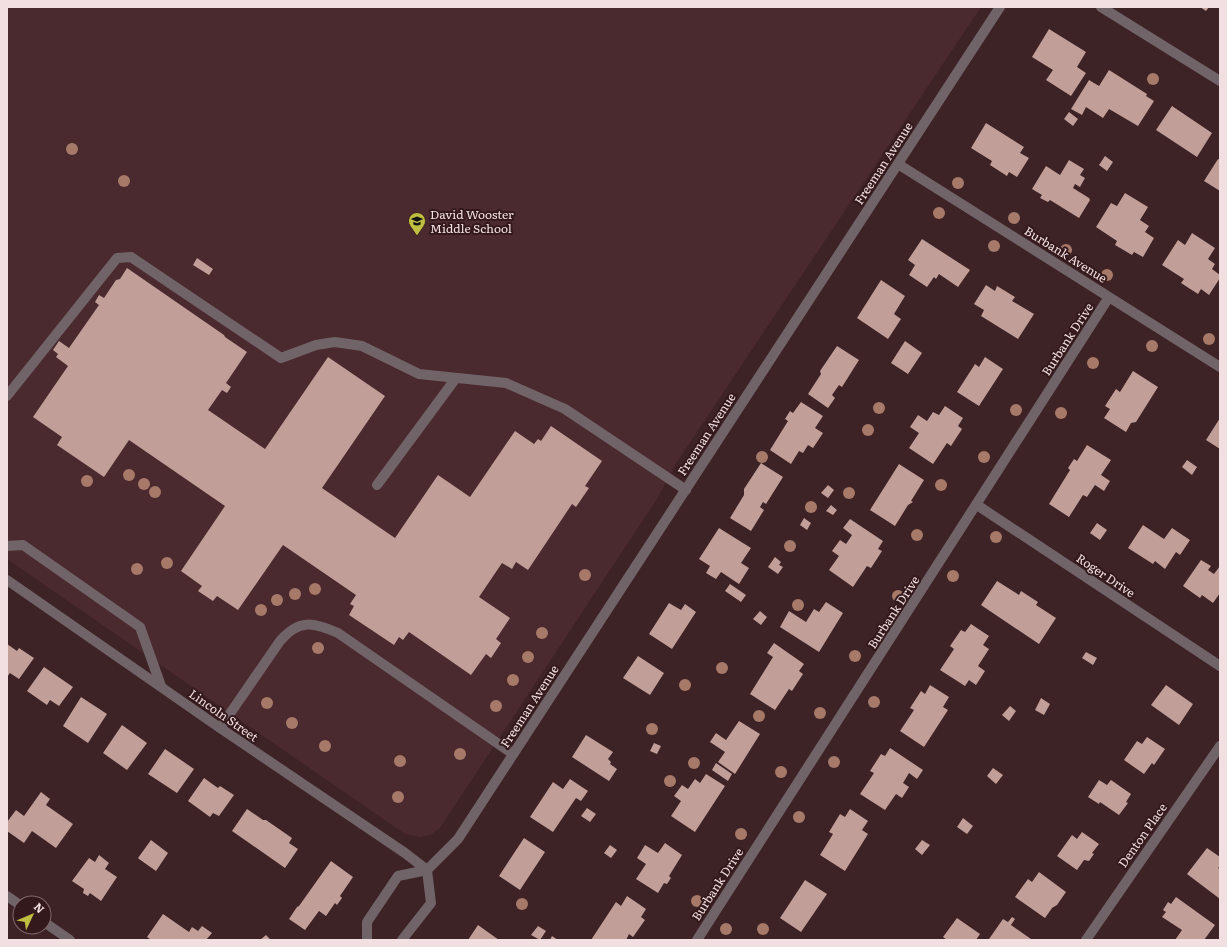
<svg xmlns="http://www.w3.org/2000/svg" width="1227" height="947" font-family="Literata,serif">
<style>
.built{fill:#4b2a2f}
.building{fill:#c19e98}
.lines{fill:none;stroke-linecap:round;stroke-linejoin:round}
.lane{stroke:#716469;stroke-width:10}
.street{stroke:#716469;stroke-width:10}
.tree{fill:#a67969}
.labels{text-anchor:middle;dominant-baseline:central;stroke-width:4;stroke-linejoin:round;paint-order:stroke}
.street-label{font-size:12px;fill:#f2dfe1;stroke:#33191c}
.poi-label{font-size:12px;fill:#f2dfe1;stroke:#33191c;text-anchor:start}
</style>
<rect width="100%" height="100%" fill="#3d2226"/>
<path class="built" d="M7,7H981L675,465L657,499L449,814L439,829L430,835L419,837L405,834L7,559Z"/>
<path class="building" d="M1200,7H1209L1206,11Z
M1049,29L1086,52L1077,67L1086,73L1071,96L1046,80L1053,70L1032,57Z
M1109,70L1147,94L1146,96L1154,101L1138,126L1109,109L1103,118L1086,107L1082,115L1071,109L1089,80L1099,86Z
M1172,106L1212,133L1197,157L1156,130Z
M1069,112L1078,119L1073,126L1064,119Z
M986,123L1024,147L1020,153L1029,158L1017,177L1009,172L1007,176L990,165L992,161L971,148Z
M1105,156L1113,162L1107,171L1099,165Z
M1218,159L1220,160V191L1204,181Z
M1069,160L1084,169L1080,175L1085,178L1080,187L1075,184L1073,188L1089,198L1090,200L1079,218L1050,200L1048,202L1040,198L1042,195L1032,189L1046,166L1060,175Z
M1125,193L1148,207L1140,220L1149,226L1145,232L1154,238L1143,257L1134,252L1132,255L1115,245L1117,241L1096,227L1111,203L1117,206Z
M1192,233L1215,248L1208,259L1215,264L1212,269L1220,275V278L1209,295L1201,289L1198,294L1181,283L1184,279L1162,265L1178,240L1185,245Z
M922,239L970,270L958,287L939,274L936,279L934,277L927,287L909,275L915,265L908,260Z
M197,258L213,269L209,275L193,265Z
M127,268L224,335L225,337L247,352L226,383L231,387L227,393L222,390L208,410L265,449L328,357L385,396L322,488L395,538L438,475L470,497L515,431L534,444L538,439L541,441L551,426L602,461L585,486L589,488L576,507L572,504L528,570L516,562L512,569L502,563L479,597L510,618L496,639L501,643L491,658L486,654L471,675L409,632L403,640L399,637L394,645L349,615L354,606L350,604L356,595L283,545L238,610L217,596L213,601L198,591L202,586L181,571L225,506L129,440L104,477L57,445L62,437L33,417L68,366L56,357L58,354L53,350L59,341L69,348L99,305L95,302L99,295L104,298L116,280L120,279Z
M881,280L905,296L894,314L901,319L888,339L857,318Z
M986,285L995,291L997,286L1015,297L1012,301L1034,314L1018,339L981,316L984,310L974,304Z
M905,341L922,353L908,374L891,363Z
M837,346L859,360L842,387L839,385L832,395L835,398L828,408L808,394L821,374L820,371Z
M985,357L1003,369L979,406L957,392L975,364L979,367Z
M1133,371L1158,387L1136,422L1131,423L1126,432L1104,418L1110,409L1105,406L1116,389L1120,392Z
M801,402L823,416L815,428L823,433L813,448L808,445L803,453L799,451L791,464L770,450L788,421L785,419L790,411L793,413Z
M945,406L963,418L958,426L962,429L951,446L947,443L933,464L909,448L919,433L910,427L918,415L927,421L933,412L939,415Z
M1220,418V449L1206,440Z
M1087,445L1111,460L1101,475L1110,481L1104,491L1095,485L1087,497L1083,495L1069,517L1049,504L1070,470L1068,468L1074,459L1077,461Z
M1187,460L1197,467L1192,475L1182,467Z
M761,463L783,477L766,504L763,502L760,507L764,510L751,531L730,518L744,495V489Z
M899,464L924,480L911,501L913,502L908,505L895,526L870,510Z
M828,485L834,490L828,498L821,493Z
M831,505L837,510L833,515L826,511Z
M804,518L811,523L807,530L800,525Z
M850,519L883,541L878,549L882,551L871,568L867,566L853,587L829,570L839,556L832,551L840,540L846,544L852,535L843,528Z
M1097,523L1107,530L1100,540L1090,533Z
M1143,525L1164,539L1172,528L1190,540L1180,555L1176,552L1165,569L1155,561L1153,564L1128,548Z
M719,528L751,548L741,563L749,568L739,584L721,572L716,579L706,573L710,566L699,559Z
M775,557L781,562L779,565L783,567L778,574L768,567Z
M1201,560L1211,566L1208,570L1214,574L1220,566V593L1213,603L1202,595L1200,598L1183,586Z
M997,581L1019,595L1021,591L1038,602L1036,605L1056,618L1039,644L981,605Z
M730,584L746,595L741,602L725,591Z
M826,602L843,613L819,652L780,627L789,611L806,622L814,609L819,612Z
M669,603L681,610L685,604L696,612L672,649L649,634Z
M760,611L767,617L761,625L753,619Z
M971,624L989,636L983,645L989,649L978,666L985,671L976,685L969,680L965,686L940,670L954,649L950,646L961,630L965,632Z
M774,643L804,664L799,671L803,674L792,691L789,689L775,710L750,694L773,657L767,653Z
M7,644L17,651L19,648L34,658L19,679L10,673L7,677Z
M1086,652L1097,658L1093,665L1082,658Z
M638,656L664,673L650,695L623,678Z
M44,667L73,687L59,706L50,700L47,705L27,691Z
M930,685L949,697L943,707L948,710L924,747L900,731L914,710L910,708L921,691L925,694Z
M1166,685L1193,704L1179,725L1151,705Z
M81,697L107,714L88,743L63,726Z
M1041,698L1050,704L1044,715L1035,710Z
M1010,706L1016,711L1009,721L1002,715Z
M739,721L760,734L735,774L718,762L725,752L710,742L716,733L726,740Z
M122,725L147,743L127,770L103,753Z
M586,735L613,752L608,759L611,762L610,764L617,769L609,781L572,757Z
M1147,737L1165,749L1154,765L1152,763L1144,774L1124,760L1137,741L1142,744Z
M654,743L661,746L657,754L650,751Z
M890,748L923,770L917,779L909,773L903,783L909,787L902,798L896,794L885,810L860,794L874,773L870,771L881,754L885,756Z
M165,749L194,769L177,793L148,774Z
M716,763L732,774L728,781L712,770Z
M993,768L1003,775L996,784L987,776Z
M706,774L725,786L695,832L671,816L681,801L674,796L682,785L688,789L695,779L700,783Z
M204,778L218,788L220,786L234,795L219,816L213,813L210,817L188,801Z
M570,779L588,791L581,801L576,798L553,832L530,817L553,782L563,789Z
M1099,780L1107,785L1111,780L1131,794L1126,802L1128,803L1119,815L1100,802L1099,804L1088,797Z
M41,792L50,799L46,805L73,824L56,848L32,831L24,843L7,831V822L16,810L24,816Z
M587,808L596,814L590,822L581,816Z
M247,809L263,820H266L292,838L289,843L298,849L285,868L232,831Z
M850,809L868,821L862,830L868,834L845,871L820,855L833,834L829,832L840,814L845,817Z
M963,818L973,826L967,834L957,827Z
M1082,832L1099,844L1092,853L1094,854L1089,861L1084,860L1077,870L1057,856L1072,835L1077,839Z
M524,838L545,852L520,890L499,876Z
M151,840L168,853L156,871L139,859L138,858Z
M922,840L930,845L922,855L915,849Z
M665,843L682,855L669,876L671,878L667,884L664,883L658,893L636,879L646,864L637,858L645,845L658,853Z
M610,845L617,850L611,858L604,853Z
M1207,848L1220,857V866L1218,868L1220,869V876L1219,878L1220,879V899L1187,874Z
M99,855L109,863L105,869L117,877L101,901L90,893L88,896L83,893L84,889L72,881L89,858L95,862Z
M331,861L353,877L340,896L342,898L337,905L335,903L326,916L319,911L305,930L289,919L297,907L299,906Z
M1039,872L1066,892L1057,905L1052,908L1045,918L1015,897L1028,879L1032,882Z
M805,880L827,894L801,932L780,918Z
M627,896L646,909L641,917L645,920L633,937L629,934L626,940H591L616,902L621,906Z
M1176,897L1215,925L1204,940H1175L1182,930L1162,917L1166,912L1163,910L1168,902L1171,904Z
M163,914L189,932L192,927L198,931L202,926L212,933L206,940H151L147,937Z
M1012,917L1015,919L1011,925L1031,939L1030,940H990L989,939L1003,919L1008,922Z
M957,918L980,934L976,940H947L943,937Z
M478,925L499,940H468Z
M538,926L546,931L540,940L531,935Z
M266,935L271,940H260Z
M552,936L558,940H550Z"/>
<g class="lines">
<path class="lane" d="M7,396L117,258L131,257L281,358L316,345L335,342L362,346L419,374L506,383L565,409L686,490
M377,485L456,378
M7,546L23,545L140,627L161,686
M220,728L280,641C299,619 313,622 338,633L513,754"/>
<path class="street" d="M1101,7L1220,81
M898,164L1220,367
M977,505L1220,666
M7,580L220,728L405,853L427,870
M7,896L20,905
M44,922L70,940
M367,940V922L398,876L427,870L458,839L1000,7
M402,940L431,903L427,870
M697,940L1109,297
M1086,940L1220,746"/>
</g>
<g class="tree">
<circle cx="1153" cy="79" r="6"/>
<circle cx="72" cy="149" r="6"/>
<circle cx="124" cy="181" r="6"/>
<circle cx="958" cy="183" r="6"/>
<circle cx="939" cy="213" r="6"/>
<circle cx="1014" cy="218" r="6"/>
<circle cx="994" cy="246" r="6"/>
<circle cx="1066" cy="250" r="6"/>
<circle cx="1107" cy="275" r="6"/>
<circle cx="1209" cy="339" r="6"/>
<circle cx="1152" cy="346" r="6"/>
<circle cx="1093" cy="363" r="6"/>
<circle cx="879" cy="408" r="6"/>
<circle cx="1016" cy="410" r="6"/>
<circle cx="1061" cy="413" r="6"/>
<circle cx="868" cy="430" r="6"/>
<circle cx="762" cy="457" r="6"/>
<circle cx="984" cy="457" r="6"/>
<circle cx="129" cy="475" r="6"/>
<circle cx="87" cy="481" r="6"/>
<circle cx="144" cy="484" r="6"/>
<circle cx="941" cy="485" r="6"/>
<circle cx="155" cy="492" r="6"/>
<circle cx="849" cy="493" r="6"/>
<circle cx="811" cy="507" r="6"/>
<circle cx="917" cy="535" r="6"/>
<circle cx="996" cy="537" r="6"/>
<circle cx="790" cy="546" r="6"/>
<circle cx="167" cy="563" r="6"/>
<circle cx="137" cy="569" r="6"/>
<circle cx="585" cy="575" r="6"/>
<circle cx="953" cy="576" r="6"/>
<circle cx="315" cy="589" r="6"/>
<circle cx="295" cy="594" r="6"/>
<circle cx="898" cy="596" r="6"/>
<circle cx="277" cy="600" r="6"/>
<circle cx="798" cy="605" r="6"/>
<circle cx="261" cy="610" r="6"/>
<circle cx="542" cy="633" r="6"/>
<circle cx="318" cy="648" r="6"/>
<circle cx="855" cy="656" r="6"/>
<circle cx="528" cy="657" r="6"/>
<circle cx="722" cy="668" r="6"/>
<circle cx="513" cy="680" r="6"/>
<circle cx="685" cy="685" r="6"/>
<circle cx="874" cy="702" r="6"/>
<circle cx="267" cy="703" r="6"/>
<circle cx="496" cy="706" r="6"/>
<circle cx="820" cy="713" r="6"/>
<circle cx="759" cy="716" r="6"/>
<circle cx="292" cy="723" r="6"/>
<circle cx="652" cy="729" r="6"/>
<circle cx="325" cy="746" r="6"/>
<circle cx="460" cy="754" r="6"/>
<circle cx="400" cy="761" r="6"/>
<circle cx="834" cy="762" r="6"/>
<circle cx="694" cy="763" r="6"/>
<circle cx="781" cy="772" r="6"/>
<circle cx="670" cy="781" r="6"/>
<circle cx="398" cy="797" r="6"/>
<circle cx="799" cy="817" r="6"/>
<circle cx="741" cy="834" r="6"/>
<circle cx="697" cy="901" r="6"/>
<circle cx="522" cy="904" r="6"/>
<circle cx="726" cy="929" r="6"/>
<circle cx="763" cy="929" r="6"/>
</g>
<defs>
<symbol id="school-pin" viewBox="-11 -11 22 30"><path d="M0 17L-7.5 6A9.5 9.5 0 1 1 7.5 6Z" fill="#bfbe41" stroke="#33191c"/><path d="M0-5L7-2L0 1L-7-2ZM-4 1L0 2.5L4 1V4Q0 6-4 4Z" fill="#111"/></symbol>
</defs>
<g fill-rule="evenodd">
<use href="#school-pin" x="407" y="211" width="20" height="27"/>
</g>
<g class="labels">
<g class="street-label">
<text transform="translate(883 163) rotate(-57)">Freeman Avenue</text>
<text transform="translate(1066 254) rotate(32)">Burbank Avenue</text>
<text transform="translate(1067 339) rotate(-57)">Burbank Drive</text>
<text transform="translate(706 434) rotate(-57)">Freeman Avenue</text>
<text transform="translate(1106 575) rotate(34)">Roger Drive</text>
<text transform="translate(893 612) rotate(-57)">Burbank Drive</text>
<text transform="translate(529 706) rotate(-57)">Freeman Avenue</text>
<text transform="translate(224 715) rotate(35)">Lincoln Street</text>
<text transform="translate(1142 835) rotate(-55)">Denton Place</text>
<text transform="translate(717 884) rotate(-57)">Burbank Drive</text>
</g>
<g class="poi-label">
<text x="430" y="214">David Wooster<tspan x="430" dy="14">Middle School</tspan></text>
</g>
</g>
<rect width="1227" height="947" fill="none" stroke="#f2dfe1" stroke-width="16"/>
<g transform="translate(32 915) rotate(46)"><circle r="19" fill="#33191c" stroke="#7f686b"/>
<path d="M0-3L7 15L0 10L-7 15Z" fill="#bfbe41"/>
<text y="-6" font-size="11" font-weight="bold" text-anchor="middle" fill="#f2dfe1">N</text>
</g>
</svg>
